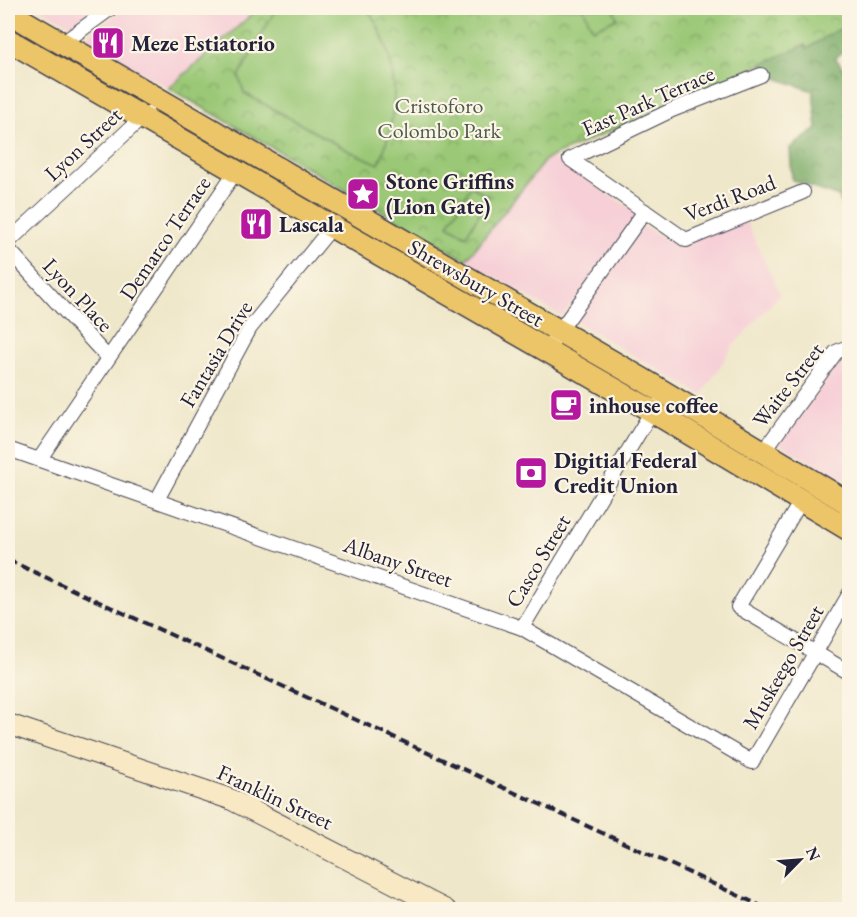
<svg xmlns="http://www.w3.org/2000/svg" width="857" height="917" font-family="'EB Garamond',serif">
<style>
.built{fill:#f6cfd7}
.forest{fill:url(#forest-crowns);stroke:#4e6751;stroke-width:1.5}
.park{fill:url(#park-crowns);stroke:#5e7558;stroke-width:1.5}
.pitch{fill:#9ac876;stroke:#5e7558;stroke-width:1.5}
.lines{fill:none;stroke-linecap:round;stroke-linejoin:round}
.street-casing{stroke:#414050;stroke-width:16}
.secondary-casing{stroke:#414050;stroke-width:22}
.primary-casing{stroke:#414050;stroke-width:25}
.street{stroke:#fff;stroke-width:14}
.secondary{stroke:#f8e8c3;stroke-width:20}
.primary{stroke:#edc569;stroke-width:22}
.rail{stroke:#22223b;stroke-width:4;stroke-dasharray:9 4.5;stroke-linecap:butt}
.labels{text-anchor:middle;dominant-baseline:central;stroke-width:4.5;stroke-linejoin:round;paint-order:stroke}
.poi-label{font-size:22px;font-weight:bold;fill:#22223b;stroke:#fcf5e5;text-anchor:start}
.street-label{font-size:22px;fill:#22223b;stroke:#fcf5e5}
.park-label{font-size:22px;fill:#4c5c50;stroke:#fcf5e5}
</style>
<defs>
<pattern id="forest-crowns" width="20" height="18" patternUnits="userSpaceOnUse" patternTransform="scale(1.5)"><rect width="20" height="18" fill="#7bac67"/><path d="M2 6a3 3 0 1 1 6 0M12 15a3 3 0 1 1 6 0" fill="none" stroke="#648c56"/></pattern>
<pattern id="park-crowns" width="20" height="18" patternUnits="userSpaceOnUse" patternTransform="scale(1.5)"><rect width="20" height="18" fill="#9ac876"/><path d="M2 6a3 3 0 1 1 6 0M12 15a3 3 0 1 1 6 0" fill="none" stroke="#7da262"/></pattern>
</defs>
<rect width="100%" height="100%" fill="#fcf5e5"/>
<filter id="ink" filterUnits="userSpaceOnUse"><feTurbulence type="fractalNoise" baseFrequency=".0167" numOctaves="2"/><feDisplacementMap in="SourceGraphic" scale="12" xChannelSelector="R" yChannelSelector="G"/><feConvolveMatrix kernelMatrix="1 2 1 2 8 2 1 2 1" color-interpolation-filters="sRGB"/></filter>
<filter id="wash" filterUnits="userSpaceOnUse"><feTurbulence type="fractalNoise" baseFrequency=".008" numOctaves="4" result="noise"/><feDisplacementMap in="SourceGraphic" scale="24" xChannelSelector="R" yChannelSelector="G"/><feGaussianBlur stdDeviation="1.35" result="paint"/><feColorMatrix in="noise" values="0 0 0 0 0 0 0 0 0 0 0 0 0 0 0 0 0 1.4 0 .05"/><feComposite in="paint" operator="in"/></filter>
<g filter="url(#wash)">
<rect width="100%" height="100%" fill="#efe7c9"/>
<path class="built" d="M39,8H104L74,27Z
M125,8H178L184,14L192,8H259L169,88L82,39Z
M552,157L640,215L562,317L466,260L546,159Z
M746,221L780,294L733,346L702,395L576,322L643,226L664,238L682,243Z
M840,361L849,393V483L779,444Z"/>
<path class="forest" d="M849,8V47L835,58L849,75V226L839,197L792,180L790,148L817,129L813,91L770,76L753,45Z"/>
<path class="park" d="M259,8H849V25L833,32L807,49L805,45L546,159L466,260L169,88Z"/>
<path class="pitch" d="M279,8H367C400,58 401,108 379,164L347,150L244,93L239,76L273,14Z
M583,8H613L617,18L593,29Z
M471,186L489,197L466,236L448,225Z"/>
</g>
<g filter="url(#ink)">
<g class="lines">
<defs>
<path id="street" d="M63,43L111,8
M761,75L672,110L570,159L686,240L803,192
M8,242L147,113
M8,249L108,358
M546,350L645,211
M8,449L522,628L752,762L850,593
M763,452L836,352L850,346
M39,460L236,171
M157,500L250,328L335,223
M801,501L738,607L850,673
M522,628L655,406"/>
<path id="secondary" d="M8,724L230,799L446,910"/>
<path id="primary" d="M8,12L642,379L850,504
M8,40L652,411L850,530"/>
</defs>
<use href="#street" class="street-casing"/>
<use href="#secondary" class="secondary-casing"/>
<use href="#primary" class="primary-casing"/>
<use href="#street" class="street"/>
<use href="#secondary" class="secondary"/>
<use href="#primary" class="primary"/>
<path class="rail" d="M8,560L770,910"/>
</g>
</g>
<defs>
<symbol id="restaurant-square" viewBox="-11 -11 22 22"><rect x="-9" y="-9" width="18" height="18" rx="4" fill="#b5179e" stroke="#fcf5e5"/><path d="M-5-6h1v4h1v-4h1v4h1v-4h1v5L-1.5 .5V6h-2V.5L-5-1ZM5-6V6H3V1.5H1.5Q1.5-4 5-6Z" fill="#fff"/></symbol>
<symbol id="sight-square" viewBox="-11 -11 22 22"><rect x="-9" y="-9" width="18" height="18" rx="4" fill="#b5179e" stroke="#fcf5e5"/><path d="M0-6L1.8-2.2L6-1.7L2.9 1.2L3.7 5.4L0 3.3L-3.7 5.4L-2.9 1.2L-6-1.7L-1.8-2.2Z" fill="#fff"/></symbol>
<symbol id="cafe-square" viewBox="-11 -11 22 22"><rect x="-9" y="-9" width="18" height="18" rx="4" fill="#b5179e" stroke="#fcf5e5"/><path d="M-5.5-4.5H6V0H3Q3 3.5 0 3.5H-2.5Q-5.5 3.5-5.5 0ZM3-3.2v2h1.7v-2ZM-6 4.5H4V6H-6Z" fill="#fff"/></symbol>
<symbol id="bank-square" viewBox="-11 -11 22 22"><rect x="-9" y="-9" width="18" height="18" rx="4" fill="#b5179e" stroke="#fcf5e5"/><path d="M-6-4H6V4H-6ZM0-2.3a2.3 2.3 0 1 0 0 4.6a2.3 2.3 0 1 0 0-4.6Z" fill="#fff"/></symbol>
</defs>
<g fill-rule="evenodd">
<use href="#restaurant-square" x="89" y="24" width="38" height="38"/>
<use href="#sight-square" x="344" y="175" width="38" height="38"/>
<use href="#restaurant-square" x="237" y="205" width="38" height="38"/>
<use href="#cafe-square" x="547" y="386" width="38" height="38"/>
<use href="#bank-square" x="512" y="454" width="38" height="38"/>
</g>
<g class="labels">
<g class="poi-label">
<text x="131" y="43">Meze Estiatorio</text>
<text x="386" y="181">Stone Griffins<tspan x="386" dy="25">(Lion Gate)</tspan></text>
<text x="279" y="224">Lascala</text>
<text x="589" y="405">inhouse coffee</text>
<text x="554" y="460">Digitial Federal<tspan x="554" dy="25">Credit Union</tspan></text>
</g>
<g class="street-label">
<text transform="translate(648 101) rotate(-24)">East Park Terrace</text>
<text transform="translate(83 144) rotate(-43)">Lyon Street</text>
<text transform="translate(730 198) rotate(-21)">Verdi Road</text>
<text transform="translate(165 238) rotate(-56)">Demarco Terrace</text>
<text transform="translate(476 283) rotate(30)">Shrewsbury Street</text>
<text transform="translate(78 295) rotate(47)">Lyon Place</text>
<text transform="translate(216 354) rotate(-59)">Fantasia Drive</text>
<text transform="translate(788 385) rotate(-52)">Waite Street</text>
<text transform="translate(538 561) rotate(-59)">Casco Street</text>
<text transform="translate(398 562) rotate(19)">Albany Street</text>
<text transform="translate(783 667) rotate(-60)">Muskeego Street</text>
<text transform="translate(275 797) rotate(25)">Franklin Street</text>
</g>
<g class="park-label">
<text x="439" y="105">Cristoforo<tspan x="439" dy="25">Colombo Park</tspan></text>
</g>
</g>
<rect width="857" height="917" fill="none" stroke="#fcf5e5" stroke-width="30"/>
<g transform="translate(800 860) rotate(65)" stroke="#fcf5e5" stroke-width="4.5" paint-order="stroke">
<path d="M0-4.5L10 22L0 15L-10 22Z" fill="#22223b"/>
<text y="-9" font-size="16" font-weight="bold" text-anchor="middle" fill="#22223b">N</text>
</g>
</svg>
